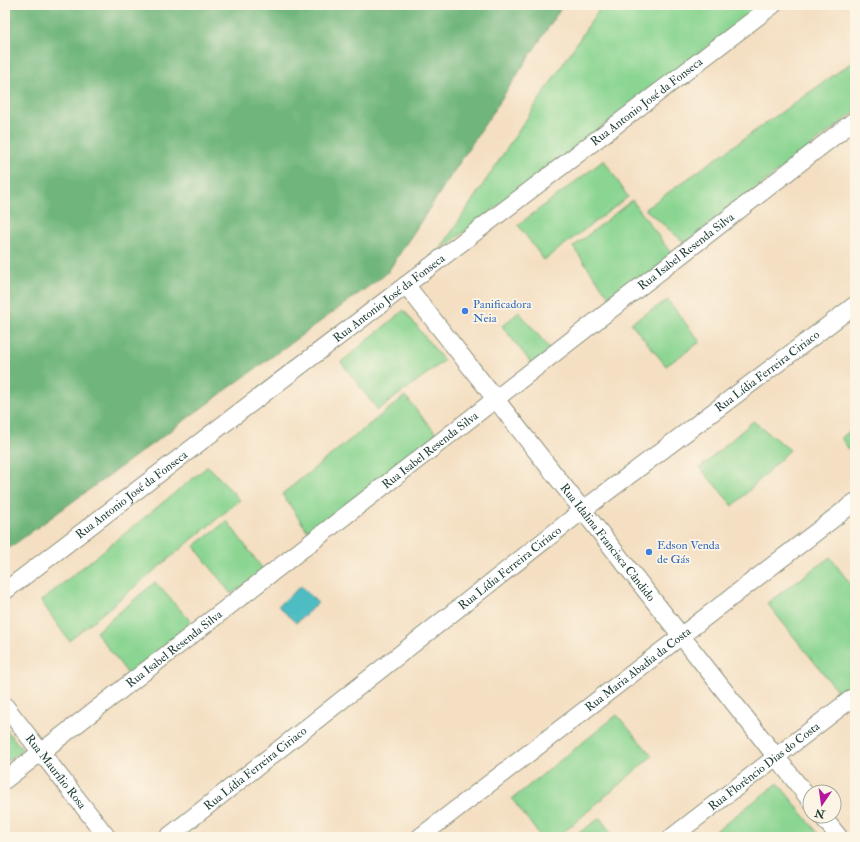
<svg xmlns="http://www.w3.org/2000/svg" width="860" height="842" font-family="'IM FELL Double Pica',serif">
<style>
.green{fill:#8bd592;stroke:#558963}
.forest{fill:#70b67c;stroke:#487a58}
.water{fill:#4ebdc3;stroke:#367d7c}
.lines{fill:none;stroke-linecap:round;stroke-linejoin:round}
.street-casing{stroke:#8a8e7b;stroke-width:19}
.street{stroke:#fff;stroke-width:17}
.shop-dot{fill:#3f7fe0;stroke:#fcf5e5;stroke-width:1.5}
.labels{text-anchor:middle;dominant-baseline:central;stroke-width:3.5;stroke-linejoin:round;paint-order:stroke}
.street-label{font-size:12px;fill:#1f3d34;stroke:#fcf5e5}
.shop-label{font-size:12px;fill:#366cbe;stroke:#fcf5e5;text-anchor:start}
</style>
<rect width="100%" height="100%" fill="#fcf5e5"/>
<filter id="ink" filterUnits="userSpaceOnUse"><feTurbulence type="fractalNoise" baseFrequency=".025" numOctaves="2"/><feDisplacementMap in="SourceGraphic" scale="8" xChannelSelector="R" yChannelSelector="G"/><feConvolveMatrix kernelMatrix="1 2 1 2 8 2 1 2 1" color-interpolation-filters="sRGB"/></filter>
<filter id="wash" filterUnits="userSpaceOnUse"><feTurbulence type="fractalNoise" baseFrequency=".012" numOctaves="4" result="noise"/><feDisplacementMap in="SourceGraphic" scale="16" xChannelSelector="R" yChannelSelector="G"/><feGaussianBlur stdDeviation="0.9" result="paint"/><feColorMatrix in="noise" values="0 0 0 0 0 0 0 0 0 0 0 0 0 0 0 0 0 1.4 0 .05"/><feComposite in="paint" operator="in"/></filter>
<g filter="url(#wash)">
<rect width="100%" height="100%" fill="#f4dfc2"/>
<path class="green" d="M602,5H762L439,251Z
M855,60V112L685,243L645,209Z
M604,160L628,197L544,260L518,225Z
M632,200L673,256L613,302L573,247Z
M668,300L700,342L666,366L631,323Z
M404,310L444,361L378,410L341,362Z
M519,312L551,350L532,364L502,326Z
M405,396L439,437L311,536L282,494Z
M753,421L790,450L733,506L700,468Z
M855,427V458L841,438Z
M208,466L240,500L69,641L41,601Z
M227,521L265,572L231,594L194,546Z
M830,557L855,590V682L839,693L767,603Z
M155,582L195,626L128,674L96,632Z
M617,715L652,756L558,837H541L512,799Z
M5,728L23,750L5,763Z
M778,783L821,837H708Z
M600,818L614,837H573Z"/>
<path class="forest" d="M5,5H563L387,273L5,551Z"/>
<path class="water" d="M301,586L318,603L296,623L278,606Z"/>
</g>
<g filter="url(#ink)">
<g class="lines">
<defs>
<g id="street">
<path id="s1" d="M406,285L810,800"/>
<path id="s2" d="M5,591L773,5"/>
<path id="s3" d="M5,706L107,837"/>
<path id="s4" d="M5,780L855,120"/>
<path d="M822,816L839,837"/>
<path id="s5" d="M168,837L583,510L855,305"/>
<path id="s6" d="M420,837L855,502"/>
<path id="s7" d="M672,837L855,696"/>
</g>
</defs>
<use href="#street" class="street-casing"/>
<use href="#street" class="street"/>
</g>
</g>
<g class="shop-dot">
<circle cx="465" cy="311" r="4"/>
<circle cx="649" cy="552" r="4"/>
</g>
<g class="labels">
<g class="street-label">
<text stroke="none"><textPath href="#s2" startOffset="807">Rua Antonio José da Fonseca</textPath></text>
<text stroke="none"><textPath href="#s4" startOffset="862">Rua Isabel Resenda Silva</textPath></text>
<text stroke="none"><textPath href="#s2" startOffset="483">Rua Antonio José da Fonseca</textPath></text>
<text stroke="none"><textPath href="#s5" startOffset="759">Rua Lídia Ferreira Ciriaco</textPath></text>
<text stroke="none"><textPath href="#s4" startOffset="538">Rua Isabel Resenda Silva</textPath></text>
<text stroke="none"><textPath href="#s2" startOffset="159">Rua Antonio José da Fonseca</textPath></text>
<text stroke="none"><textPath href="#s1" startOffset="327">Rua Idalina Francisca Cândido</textPath></text>
<text stroke="none"><textPath href="#s5" startOffset="435">Rua Lídia Ferreira Ciriaco</textPath></text>
<text stroke="none"><textPath href="#s4" startOffset="214">Rua Isabel Resenda Silva</textPath></text>
<text stroke="none"><textPath href="#s6" startOffset="275">Rua Maria Abadia da Costa</textPath></text>
<text stroke="none"><textPath href="#s7" startOffset="116">Rua Florêncio Dias do Costa</textPath></text>
<text stroke="none"><textPath href="#s5" startOffset="111">Rua Lídia Ferreira Ciriaco</textPath></text>
<text stroke="none"><textPath href="#s3" startOffset="83">Rua Maurílio Rosa</textPath></text>
</g>
<g class="shop-label">
<text x="473" y="304">Panificadora<tspan x="473" dy="14">Neia</tspan></text>
<text x="657" y="545">Edson Venda<tspan x="657" dy="14">de Gás</tspan></text>
</g>
</g>
<rect width="860" height="842" fill="none" stroke="#fcf5e5" stroke-width="20"/>
<g transform="translate(822 804) rotate(193)"><circle r="19" fill="#fcf5e5" stroke="#a4ab9e"/>
<path d="M0-3L7 15L0 10L-7 15Z" fill="#b5179e"/>
<text y="-6" font-size="11" font-weight="bold" text-anchor="middle" fill="#1f3d34">N</text>
</g>
</svg>
